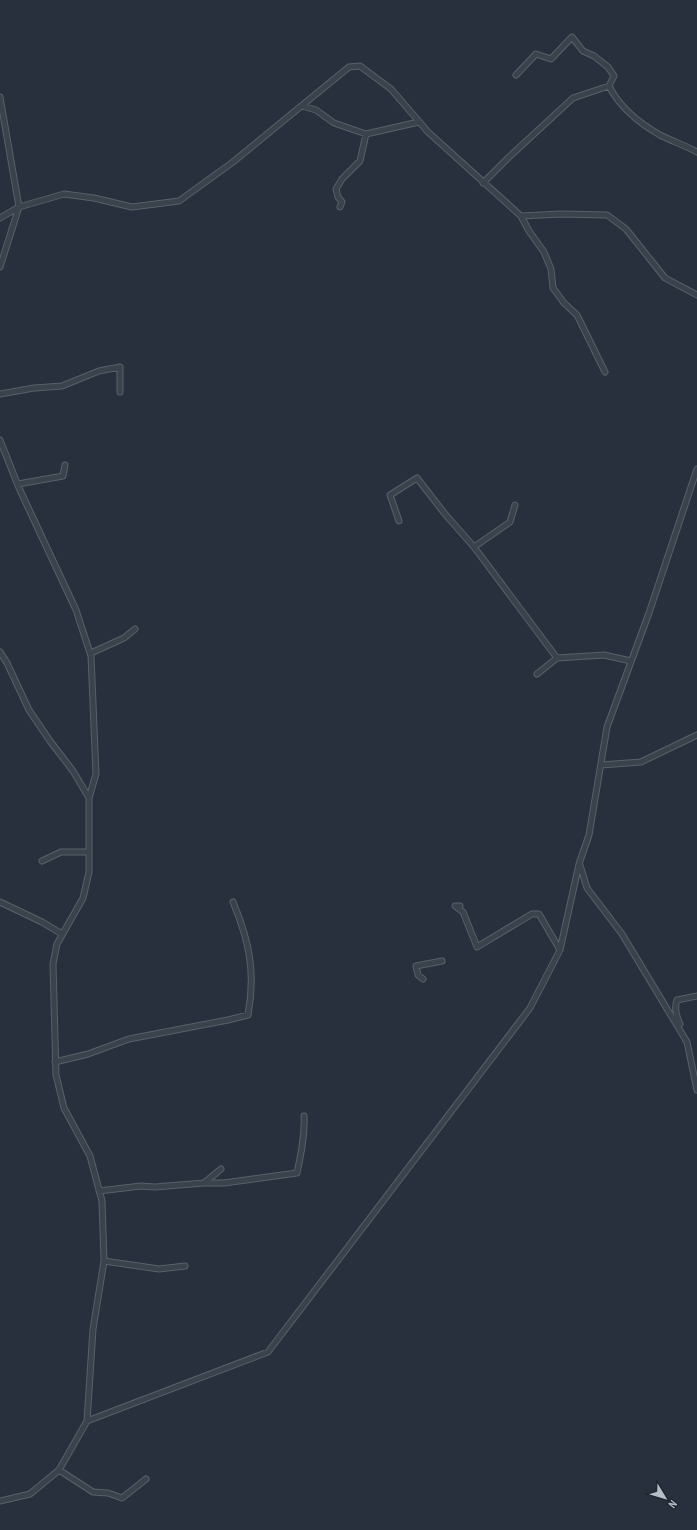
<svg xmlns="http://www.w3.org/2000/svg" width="697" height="1530" font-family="'Archivo Narrow',sans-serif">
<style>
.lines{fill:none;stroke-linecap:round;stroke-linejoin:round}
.street-casing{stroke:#58606a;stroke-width:7}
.street{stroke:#3a424c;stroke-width:5}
</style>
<rect width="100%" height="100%" fill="#27303c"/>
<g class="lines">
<defs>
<path id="street" d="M609,86C620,108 639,123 660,135C672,141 686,146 697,152
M0,97L19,207L64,194L94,198L132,207L179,201L233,162L349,67L360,66L391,89L428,132L521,216L529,231L544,252L551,269L553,288L564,303L577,315L605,372
M302,106L316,110L334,123L366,134L419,122
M483,183L508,158L573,98L609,86L614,76L608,67L594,56L583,51L572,37L551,59L536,54L516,75
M340,207L342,202L338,197L336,189L342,179L360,161L366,134
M521,216L561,214L607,215L626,229L665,278L697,295
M0,218L19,207L0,267
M0,394L34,388L62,386L99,371L120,367V392
M0,440L19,488L76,610L91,656L96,774L89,798V872L83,898L57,944L53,964L56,1075L64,1108L90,1156L102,1201L104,1261L93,1329L87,1421
M18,484L63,476L65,465
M399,521L390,495L417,478L445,514L474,547L557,658
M474,547L510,522L515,505
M0,652L7,663L29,710L50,741L73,771L89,798
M91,653L124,638L135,629
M537,674L557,658L604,655L631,661
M601,765L641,762L697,735
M42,861L61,852H89
M580,865L587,888L622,934L687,1042L697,1090
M0,902L42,922L62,934
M460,906H455L463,912L477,947L532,914H539L560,950
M423,979L418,975L416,966L442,961
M680,1024C676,1016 674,1008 677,1000L697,996
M55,1062L88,1054L129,1039L228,1020L248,1015C256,973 249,940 233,902
M204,1183H224L297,1173C301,1154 305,1135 304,1116
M99,1191L141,1186L155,1187L204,1183L221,1169
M104,1261L159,1269L185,1266
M59,1470L93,1492L108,1493L122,1498L146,1479
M0,1501L30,1494L59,1470L87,1421L268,1352L530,1008L560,950L579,864L589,835L607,727L649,613L697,469"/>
</defs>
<use href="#street" class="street-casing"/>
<use href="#street" class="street"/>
</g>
<g transform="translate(665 1498) rotate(128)" stroke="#1f2731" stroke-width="3" paint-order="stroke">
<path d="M0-3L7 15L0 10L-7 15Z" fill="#b6bdc7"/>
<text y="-6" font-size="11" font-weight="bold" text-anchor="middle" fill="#b6bdc7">N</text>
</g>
</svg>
